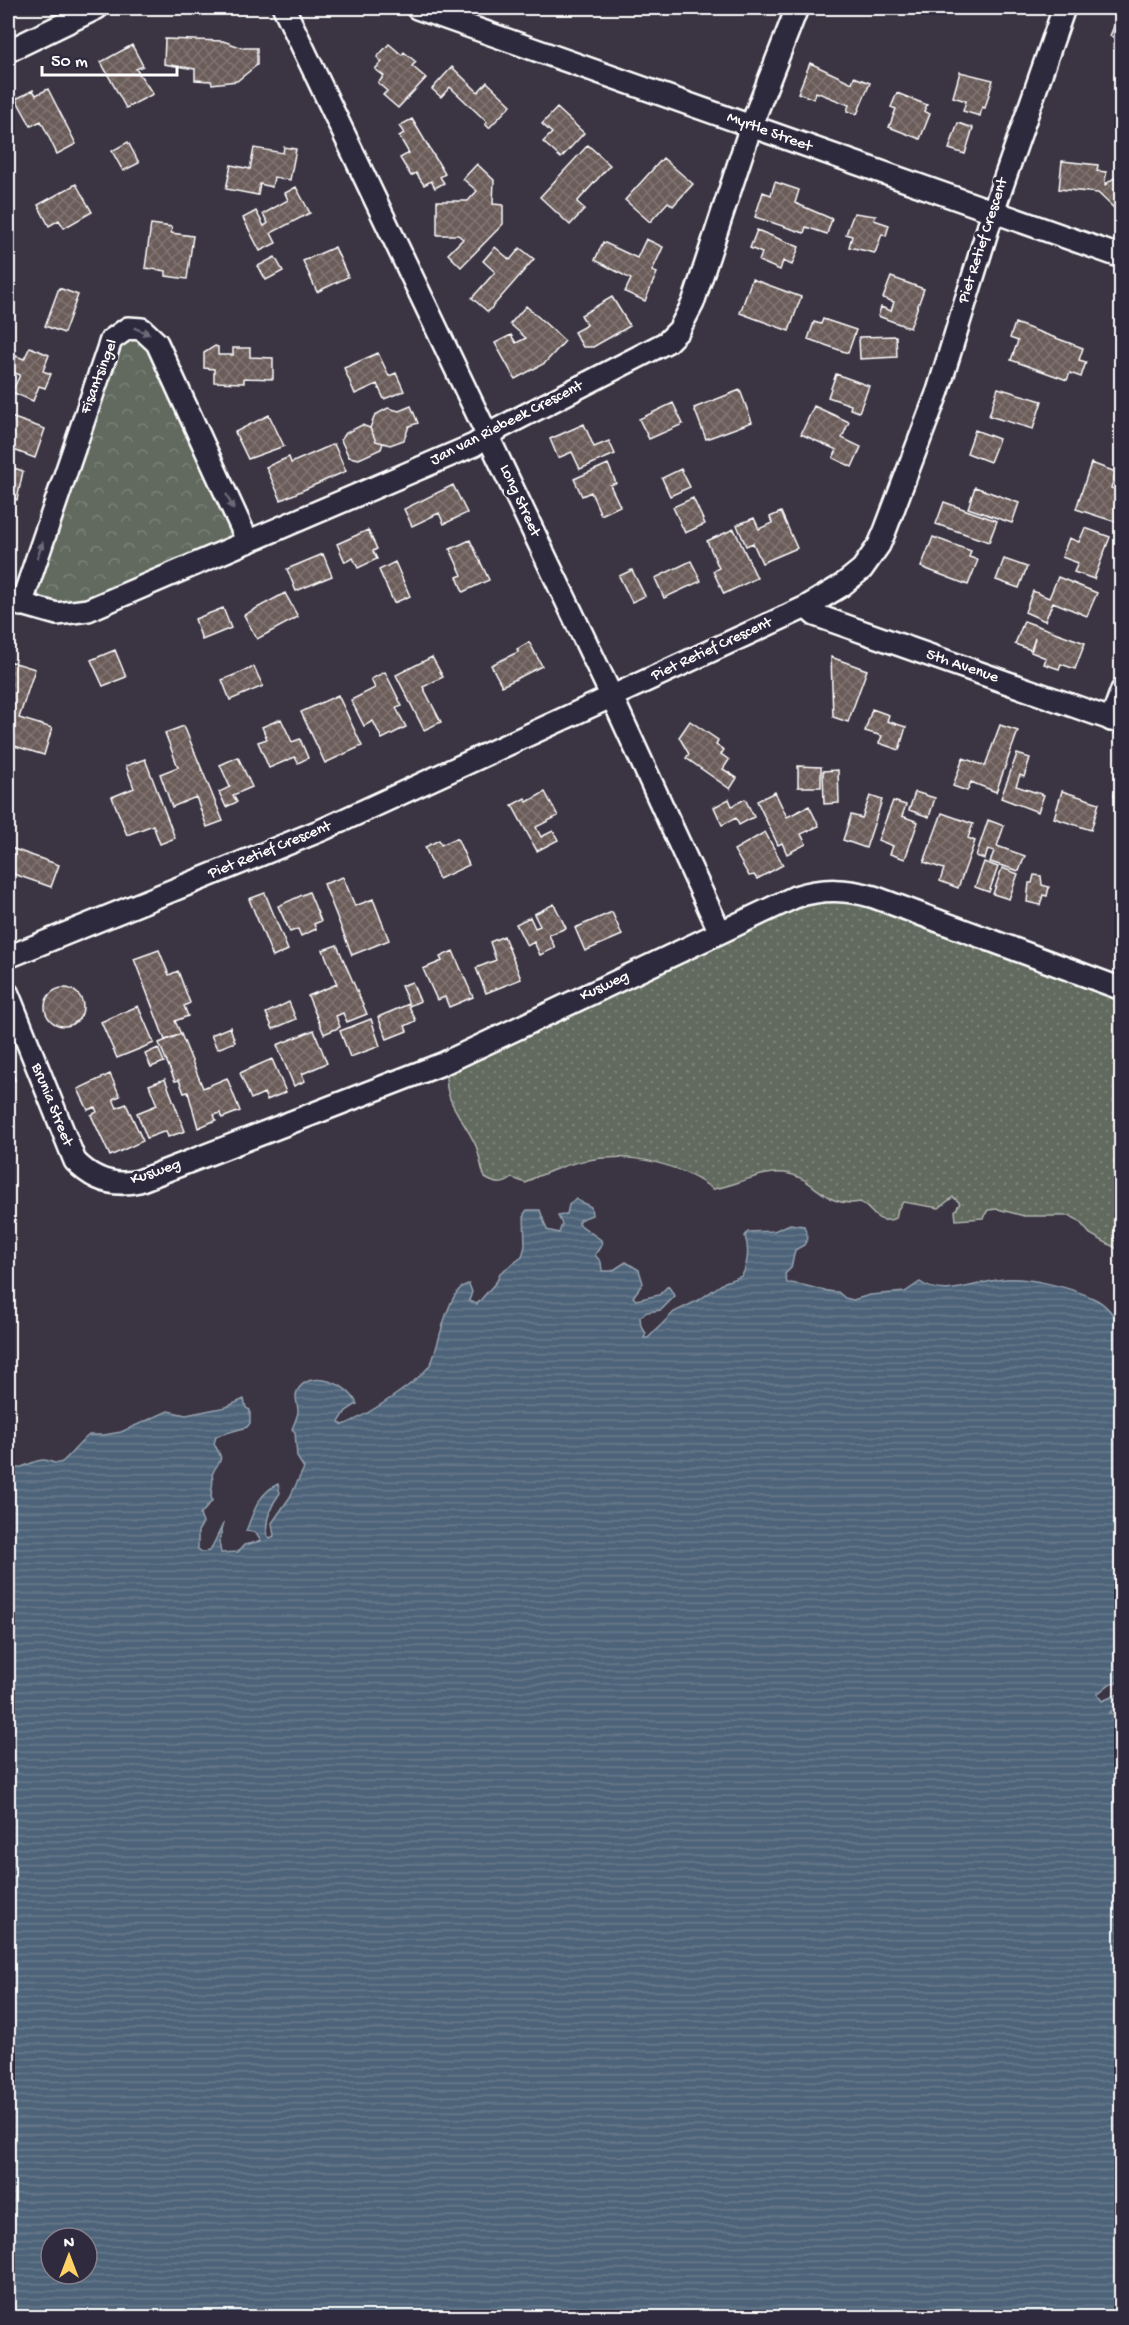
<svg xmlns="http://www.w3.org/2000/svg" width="1129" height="2325" font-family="'Gochi Hand',sans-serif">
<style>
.grass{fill:url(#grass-dots);stroke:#b0b5ae;stroke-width:1.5}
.forest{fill:url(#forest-crowns);stroke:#b0b5ae;stroke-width:1.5}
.water{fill:url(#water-rules);stroke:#95a2af;stroke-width:1.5;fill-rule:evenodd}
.building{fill:url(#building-cross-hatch);stroke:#fff;stroke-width:1.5}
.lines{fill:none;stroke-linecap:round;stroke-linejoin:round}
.street-casing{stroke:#fff;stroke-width:26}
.street{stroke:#2f2a3d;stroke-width:21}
.oneway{fill:#6d6a77}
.labels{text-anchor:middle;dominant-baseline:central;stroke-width:6;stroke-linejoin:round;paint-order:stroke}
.street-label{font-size:16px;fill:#fff;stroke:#2f2a3d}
</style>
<defs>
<pattern id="grass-dots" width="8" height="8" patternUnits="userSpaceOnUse" patternTransform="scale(1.5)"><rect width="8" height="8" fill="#626b5e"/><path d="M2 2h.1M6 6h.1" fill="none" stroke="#7a8176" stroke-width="1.8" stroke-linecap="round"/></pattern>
<pattern id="forest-crowns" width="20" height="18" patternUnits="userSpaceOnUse" patternTransform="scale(1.5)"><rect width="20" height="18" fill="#626b5e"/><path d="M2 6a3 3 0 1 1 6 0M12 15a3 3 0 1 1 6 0" fill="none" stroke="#7a8176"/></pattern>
<pattern id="water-rules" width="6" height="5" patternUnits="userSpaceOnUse" patternTransform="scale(1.5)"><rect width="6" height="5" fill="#4e6479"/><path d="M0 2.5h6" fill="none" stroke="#697b8d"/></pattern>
<pattern id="building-cross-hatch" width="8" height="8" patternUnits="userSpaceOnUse" patternTransform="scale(1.5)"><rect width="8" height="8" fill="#6b5b59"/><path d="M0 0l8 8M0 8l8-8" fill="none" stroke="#817472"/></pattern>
</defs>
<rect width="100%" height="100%" fill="#3b3443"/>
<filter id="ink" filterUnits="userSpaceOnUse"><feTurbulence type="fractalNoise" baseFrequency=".0167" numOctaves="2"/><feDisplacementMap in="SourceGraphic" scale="12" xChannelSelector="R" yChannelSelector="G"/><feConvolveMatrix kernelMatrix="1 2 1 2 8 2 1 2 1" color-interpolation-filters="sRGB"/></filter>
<g filter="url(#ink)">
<path class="grass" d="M823,899L852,900L1121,998V1251L1090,1234L1078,1220L1070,1216H1024L998,1209L988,1210L983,1218L956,1220L955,1211L960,1203L953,1197L939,1208L903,1202L898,1209L896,1218C876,1226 875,1211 860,1202C824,1209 815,1177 785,1173C762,1170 736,1186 713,1189C665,1155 606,1148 551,1171C543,1175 534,1176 526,1183L512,1178C503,1186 495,1184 485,1178C481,1168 480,1157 476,1146C464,1119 441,1100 447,1068L799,904Z"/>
<path class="forest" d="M146,337L234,531L229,541L90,604L65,605L41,600L35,588L121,338Z"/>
<path class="water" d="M575,1199L591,1207L592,1215L579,1220V1224L601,1240L602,1244L595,1255L601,1262L602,1271H612L626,1262L639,1270L643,1283L633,1297L636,1300L659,1295L668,1286L675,1296L661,1310L647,1312L640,1317L641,1326L646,1333L644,1338H648L674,1312L699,1300L725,1282L742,1276C748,1263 750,1251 745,1236L748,1232L774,1231L790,1224L804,1226L808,1238L804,1245L795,1250L791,1268L785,1274L787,1283C806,1283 819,1292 838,1292L845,1298L853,1300L870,1295L905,1292L920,1282C944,1300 978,1281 1005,1279C1028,1277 1074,1288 1095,1299C1106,1304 1114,1316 1121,1325V1682L1111,1683L1097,1694L1102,1701L1121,1693V1703L1109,1713L1122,1714L1121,2317H8V1468C22,1471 31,1460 44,1460C51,1460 54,1466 62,1462C68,1458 81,1441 89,1435H104L121,1432L168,1411L186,1415L226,1407L244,1399L246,1408L250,1410V1423L247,1427L216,1436L214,1444C227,1465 218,1458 212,1475C215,1483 209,1492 212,1501L200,1515L203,1523L198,1531V1549L202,1552L210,1551L224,1522L219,1541L221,1553L238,1552L244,1545L261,1541L255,1532L246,1531C254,1511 258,1494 278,1484L280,1493C271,1505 265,1519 267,1535L270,1538L274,1536L272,1523L290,1497L304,1468L297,1457L295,1432L292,1429C294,1424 298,1416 298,1411C298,1403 293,1396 299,1388C314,1369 350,1385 357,1404L346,1411L339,1422L343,1425C362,1418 424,1380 432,1361C439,1345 448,1286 469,1284L472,1292L469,1301L477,1304L497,1281L500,1273L522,1257L525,1246L524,1214L527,1210H540L547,1230L559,1233L562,1224L558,1216L567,1214L569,1205ZM51,2238H87V2274H51Z"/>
<path class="building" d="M1119,14L1122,15V40L1110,36Z
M165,39L223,41L243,48H257V65L237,81L212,84L211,81L195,80V69L164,64Z
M389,44L402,55L404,52L416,62L412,66L426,78L398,108L383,95L387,91L378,83L384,76L375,69L382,62L377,57Z
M132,45L143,66L136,69L153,94L126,108L101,62Z
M810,63L852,83L854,77L870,83L857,114L847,111L849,105L816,92L814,99L798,93Z
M452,67L478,92L487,82L511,105L489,128L485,124L487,122L450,87L441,97L432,89Z
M960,72L993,80L985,108L982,107L980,116L963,111L966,101L953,97Z
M48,89L76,144L57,154L41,121L31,126L16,99L33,90L36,95Z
M897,93L927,105L924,111L930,114L920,139L889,127L896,109L891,107Z
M557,108L584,133L561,158L543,142L552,133L542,124Z
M412,119L445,174L440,177L444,183L435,188L431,181L424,185L416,173L411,176L400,158L409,153L399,136L404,133L399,126Z
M958,123L973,128L965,154L949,149Z
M128,142L139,163L123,171L112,151Z
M588,145L610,165L577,202L585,209L570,225L540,197Z
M284,147L296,149L290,180L274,177L272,187L260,184L258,195L226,189L231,165L250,169L254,148L283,153Z
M663,158L693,184L673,206L668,202L650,222L625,200Z
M1062,161L1098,165L1097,171L1106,172L1105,185L1114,178L1122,184V203L1116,210L1098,193L1059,189Z
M477,164L494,180L493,204L503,205V224L461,267L448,254L463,239L458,235H437V201H468L477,191L463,179Z
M775,182L799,190L795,203L832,219L827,234L806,227L804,233L755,217L763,192L771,195Z
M76,184L92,212L64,228L59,220L49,226L38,205Z
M296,187L310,213L271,233L276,243L260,251L243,218L256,211L264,226L268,223L263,214L288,200L285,193Z
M854,213L876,216L874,220L889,225L886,236L882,234L875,253L849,247L852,236L846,234Z
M151,224L172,227L171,233L193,236L187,279L166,276V271L145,268Z
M757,230L799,247L792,265L783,261L780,270L759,261L762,253L750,248Z
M646,239L663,247L652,271L657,273L645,301L625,292L631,279L595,260L603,242L637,258Z
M335,247L348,277L317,292L303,261Z
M495,247L510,260L520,248L534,259L488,312L472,298L495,272L483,261Z
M275,257L283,271L266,280L258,266Z
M891,277L924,289L910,328L878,316L881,307L891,311L894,302L883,298Z
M752,279L801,297L789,331L740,313Z
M59,288L78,295L64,333L45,326Z
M612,297L630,326L593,347H583L574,332L587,325L581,315Z
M526,306L565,341L545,363L515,379L495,343L511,335L516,343L526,338L510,324Z
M823,319L856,330L848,353L808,339L814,322L821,324Z
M1015,323L1083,348L1079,360L1086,362L1081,377L1070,373L1067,380L1011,360L1018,341L1010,338Z
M896,336L897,357L860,359L859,337Z
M215,346L218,347V355H233V348H250V357L273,358V379L244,378V383L214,382V369L204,368V353Z
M30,347L49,355L43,371L51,374L45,388L39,386L33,401L12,392L20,375L10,371L16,356L24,359Z
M378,353L389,376L396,373L404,391L384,399L377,384L355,394L344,368Z
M836,374L869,386L859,412L850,409L851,405L828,397Z
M998,388L1042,401L1033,429L989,416Z
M740,390L752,422L706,439L694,408Z
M673,403L683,424L649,439L639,419Z
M411,406L418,423L409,426L404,440L390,445L376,441L370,428L375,415L388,408L399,411Z
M814,406L849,422L842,438L861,447L852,467L833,458L837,450L801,434Z
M269,415L284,446L248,459L235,432Z
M8,416L45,429L35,458L8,448Z
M584,424L594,447L609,441L615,454L580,469L572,452L558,458L550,439Z
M362,425L370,428L376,441L383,443L381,449L359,459L349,457L341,440L346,433Z
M975,430L999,439L990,462L967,453Z
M334,444L346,471L281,500L266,467L289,457L291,463Z
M1091,463L1116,472L1111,488L1122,492V524L1076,509Z
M608,464L616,483L610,485L620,506L601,515L591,492L582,496L574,479Z
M8,466L23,471L17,500L8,496Z
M681,469L690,487L670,496L662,478Z
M453,485L467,513L444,524L439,513L412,526L404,509Z
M975,487L1019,503L1012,523L968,508Z
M693,498L705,524L685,533L673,507Z
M944,502L997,521L989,542L936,524Z
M781,512L797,548L762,563L753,543L746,546L737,525L754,518L759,529L772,523L770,517Z
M1085,528L1110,537L1094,579L1074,572L1078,563L1062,557L1069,538L1079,542Z
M734,529L757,578L724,594L713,571L719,568L707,541Z
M368,530L377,549L373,551L377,559L358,568L353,558L345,562L337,544Z
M933,537L971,551L969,557L978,560L968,585L921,567Z
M470,540L489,580L463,592L457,577L462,575L450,549Z
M323,554L332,576L296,591L287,569Z
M1004,559L1027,567L1019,588L996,580Z
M691,561L701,581L664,598L655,578Z
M395,562L410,596L394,603L379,570Z
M632,570L645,596L632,602L619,576Z
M1058,577L1097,593L1087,616L1053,602L1045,621L1025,612L1033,591L1049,598Z
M285,593L298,617L257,639L244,615Z
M223,608L231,628L202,640L195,619Z
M1024,621L1085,643L1075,669L1061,664L1059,669L1044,664L1046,658L1031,652L1035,638L1031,650L1015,644Z
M529,642L542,666L502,686L491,665L518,652L517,649Z
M115,650L126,677L103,686L91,660Z
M432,657L443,677L423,687L441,722L424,730L396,675Z
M831,657L867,670L848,722L833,717Z
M9,661L35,669L19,718L52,728L44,755L8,744Z
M254,667L263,686L230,700L222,680Z
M385,672L402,706L396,708L406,727L382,739L373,721L364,726L351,700L375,688L371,679Z
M338,695L362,746L325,763L301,712Z
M872,709L889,715L887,721L906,727L899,750L879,743L882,736L865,731Z
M281,719L292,742L300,739L308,758L298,763L295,757L269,768L258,742L267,739L262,727Z
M690,721L718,740L716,745L724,750L721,754L729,760L723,769L737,778L730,789L686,758L689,754L679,737Z
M1000,725L1018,731L996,792L971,782L967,791L953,786L963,758L985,766Z
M184,726L223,821L207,827L196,797L172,807L160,774L178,767L165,733Z
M1017,754L1030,758L1024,777L1020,775L1016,786L1044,795L1038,812L1001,798Z
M238,757L252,787L233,795L237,802L226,807L219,792L230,787L220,765Z
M145,759L175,838L160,844L153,825L127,835L112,797L134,788L126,766Z
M798,766L821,767V787H798Z
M838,770L839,803L824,804L823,771Z
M1121,772H1122V798L1114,796Z
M1062,791L1099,803L1091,830L1054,818Z
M545,792L558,816L536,827L541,837L553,831L558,840L537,851L512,805L525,798L527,802Z
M775,792L787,817L809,806L819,826L801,834L806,844L787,854L782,843L778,845L757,801Z
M915,792L935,798L929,817L909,810Z
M870,796L882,800L866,848L843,840L851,815L862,818Z
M729,799L732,806L745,799L754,817L739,825L736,818L722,825L714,807Z
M893,801L906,805L902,816L918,822L905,859L890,854L893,846L878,840Z
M942,813L973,824L968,838L975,841L958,888L940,881L944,869L924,862Z
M988,820L1004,826L997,846L1025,856L1019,871L990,862L994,851L988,849L985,859L976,856Z
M765,832L783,865L757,879L754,875L749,876L734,850Z
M457,838L469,865L439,879L425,847L439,840L441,845Z
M8,847L59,865L51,887L8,872Z
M984,862L998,867L989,892L975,887Z
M1002,868L1018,874L1009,899L993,894Z
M1034,875L1041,876L1042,885L1049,887L1047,896L1043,895L1040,905L1027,902L1029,883H1032Z
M343,877L355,906L373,899L389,940L352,955L324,884Z
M309,892L321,921L314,924L316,929L301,936L298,929L290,932L278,906Z
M265,893L288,950L273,957L249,899Z
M554,904L566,928L549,935L555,948L540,955L534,942L527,946L516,924L530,917L535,928L540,926L534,914Z
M612,912L622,935L585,951L575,928Z
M504,936L521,979L486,993L476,968L496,960L490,942Z
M337,945L367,1014L347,1022L343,1013L336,1016L340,1027L324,1034L308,996L337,984L323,950Z
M159,950L169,975L178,971L190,1003L184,1006L188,1016L175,1021L181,1034L165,1040L134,959Z
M453,951L473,997L449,1007L445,997L437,1000L423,969L442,961L440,957Z
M412,982L420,1001L409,1006L416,1021L405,1026L407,1031L387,1039L378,1017L409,1004L401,986Z
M45 1007a19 19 0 1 1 38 0a19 19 0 1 1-38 0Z
M289,1002L296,1019L273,1029L266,1013Z
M138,1006L154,1043L117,1058L101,1022Z
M371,1019L380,1046L350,1057L340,1031Z
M230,1027L235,1042L217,1049L211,1035Z
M314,1030L327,1063L302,1074L305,1081L294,1086L277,1045Z
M181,1034L203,1088L227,1078L240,1111L222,1118L220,1113L214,1115L216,1120L198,1128L188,1092L184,1093L179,1080L175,1081L159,1043Z
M158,1048L164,1062L151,1067L145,1054Z
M8,1059L15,1080L8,1083Z
M272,1059L286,1092L267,1100L264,1093L251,1099L240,1073Z
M110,1074L120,1096L113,1099L117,1108L126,1104L143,1141L110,1156L91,1115L97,1112L95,1107L88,1110L78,1089Z
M165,1079L185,1131L168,1137L166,1131L147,1138L137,1113L157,1105L149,1085Z"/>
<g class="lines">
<defs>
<path id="street" d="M284,8L612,697L720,932
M417,8L1122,257
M8,51L97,8
M8,600L57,614L88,610L474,445L500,428L667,342L679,330L693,303L751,126L797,8
M21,605L111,340L128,328L142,329L157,343L248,542
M806,607L815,615L1122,723
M1111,720L1122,690
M8,957L324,829L806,607L841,586L862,569L879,545L885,531L938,391L993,212L1064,8
M8,994L75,1161C93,1180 114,1187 139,1181L442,1064L795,897C823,888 847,889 874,897L1122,989"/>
</defs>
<use href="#street" class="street-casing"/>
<use href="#street" class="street"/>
</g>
<defs><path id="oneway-solid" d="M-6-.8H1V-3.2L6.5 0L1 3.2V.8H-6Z" transform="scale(1.5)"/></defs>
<g class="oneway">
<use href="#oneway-solid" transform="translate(142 331) rotate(22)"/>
<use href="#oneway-solid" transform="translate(230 502) rotate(65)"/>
<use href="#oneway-solid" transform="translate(40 550) rotate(-71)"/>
</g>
</g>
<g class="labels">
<g class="street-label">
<text transform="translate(769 133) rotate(20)">Myrtle Street</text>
<text transform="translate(984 241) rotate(-72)">Piet Retief Crescent</text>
<text transform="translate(100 377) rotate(-69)">Fisantsingel</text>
<text transform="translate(507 424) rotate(-27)">Jan van Riebeek Crescent</text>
<text transform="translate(519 501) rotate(65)">Long Street</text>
<text transform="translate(712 650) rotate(-25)">Piet Retief Crescent</text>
<text transform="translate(962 667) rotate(19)">5th Avenue</text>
<text transform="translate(270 851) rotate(-22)">Piet Retief Crescent</text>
<text transform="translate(605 987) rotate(-25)">Kusweg</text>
<text transform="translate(51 1105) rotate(68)">Brunia Street</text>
<text transform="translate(156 1173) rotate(-19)">Kusweg</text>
</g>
</g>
<rect width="1129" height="2325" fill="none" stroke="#2f2a3d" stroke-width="30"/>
<rect x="15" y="15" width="1099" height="2295" fill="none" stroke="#fff" stroke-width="2" filter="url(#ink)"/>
<g transform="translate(69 2256)"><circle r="28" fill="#2f2a3d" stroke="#827f8b" stroke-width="1.5"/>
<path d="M0-4.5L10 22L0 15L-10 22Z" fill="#ffd166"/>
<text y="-9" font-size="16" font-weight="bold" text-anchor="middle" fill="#ffffff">N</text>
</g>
<path d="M42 66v9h135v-9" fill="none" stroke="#ffffff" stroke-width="3"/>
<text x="51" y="66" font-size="18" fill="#ffffff" stroke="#2f2a3d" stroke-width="4.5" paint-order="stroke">50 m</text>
</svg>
